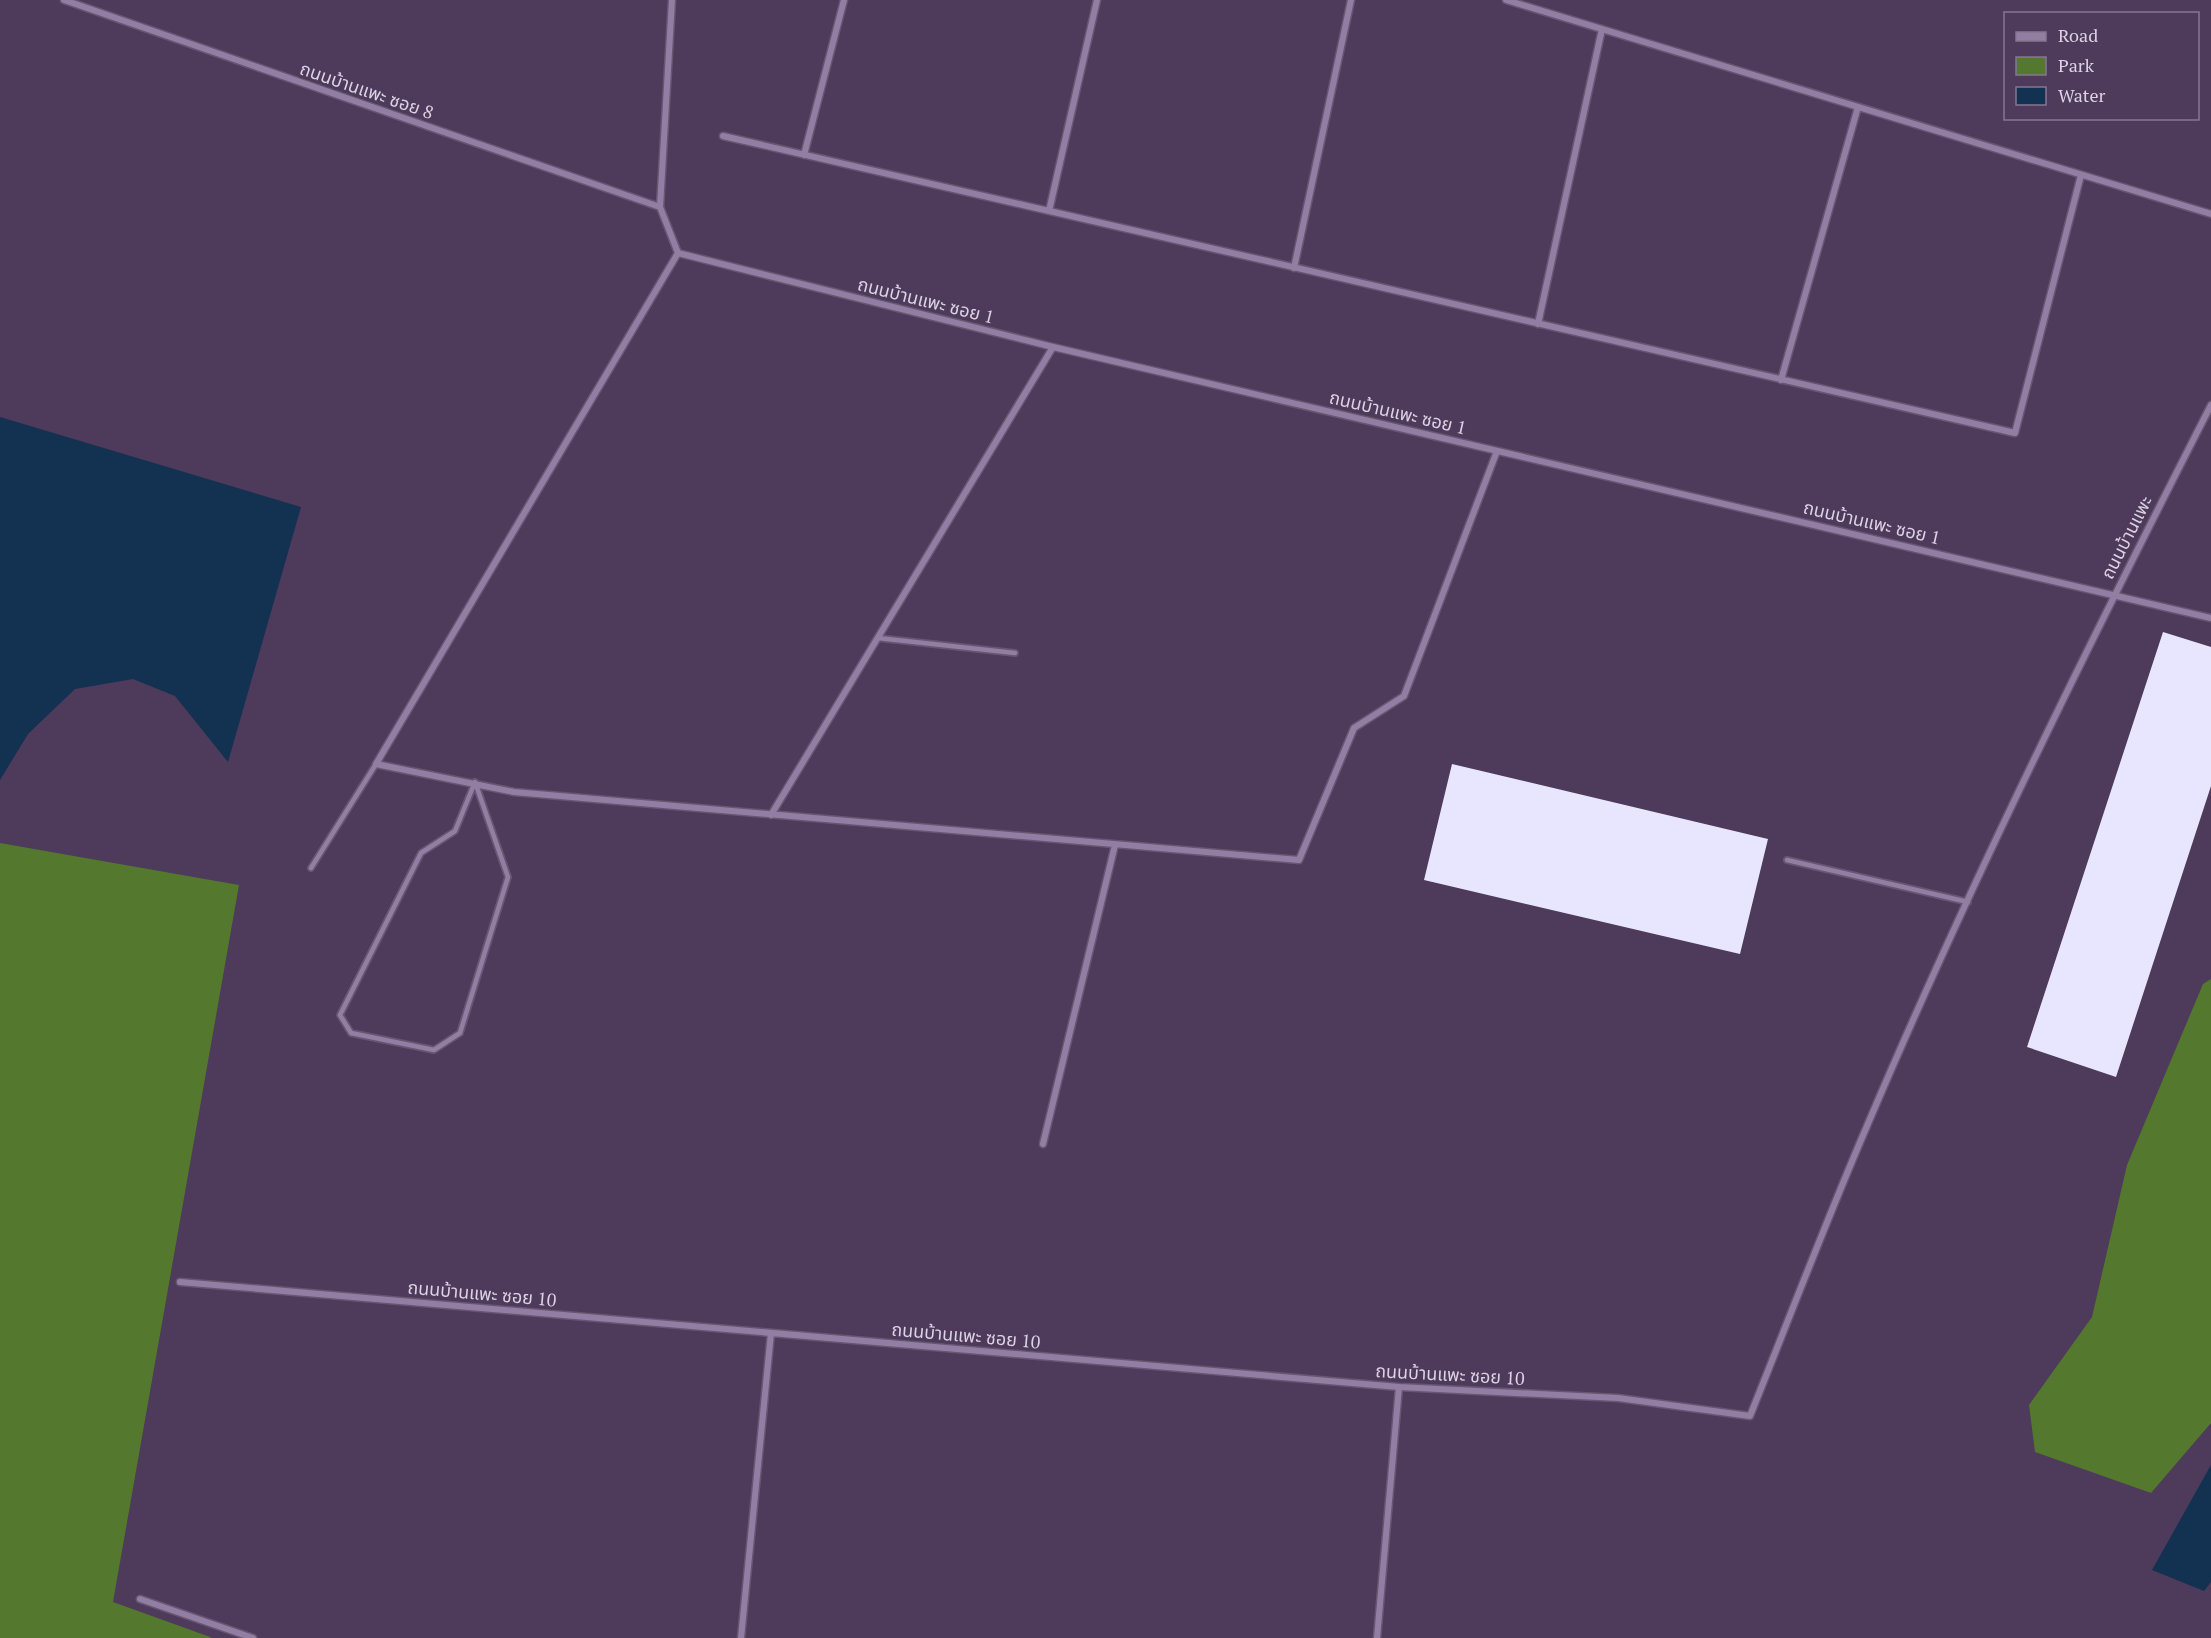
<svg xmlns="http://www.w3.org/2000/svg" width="2211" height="1638" font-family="'PT Serif','Noto Sans Thai',serif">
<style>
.green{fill:#54782d}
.water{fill:#133150}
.building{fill:#e8e6fe}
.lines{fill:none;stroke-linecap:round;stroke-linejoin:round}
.service-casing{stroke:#665672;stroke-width:8}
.minor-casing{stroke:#665672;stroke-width:9}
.service{stroke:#937ea3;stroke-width:4.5}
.minor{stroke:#937ea3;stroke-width:6}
.labels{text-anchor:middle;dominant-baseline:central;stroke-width:6;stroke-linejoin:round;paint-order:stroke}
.street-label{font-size:18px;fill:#dcd1e5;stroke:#4e3a5b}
</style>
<rect width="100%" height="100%" fill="#4e3a5b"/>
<path class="green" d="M0,843L239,885L113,1602L213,1638H0Z
M2211,979V1423L2151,1493L2035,1452L2029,1405L2092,1317L2127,1165L2203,984Z"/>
<path class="water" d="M0,417L301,507L228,762L175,696L133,679L75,689L28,734L0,780Z
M2211,1465V1582L2204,1591L2152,1570Z"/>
<path class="building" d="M2163,632L2211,647V786L2116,1077L2027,1047Z
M1452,764L1768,839L1740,954L1424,880Z"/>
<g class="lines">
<defs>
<path id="service" d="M878,638L1015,653
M475,782L508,877L460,1033L434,1050L351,1033L340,1015L421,853L455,831Z
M1787,860L1968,902
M311,868L376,764"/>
<path id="minor" d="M64,0L660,207
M672,0L660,207L678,253
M1506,0L2211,214
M723,136L2015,433L2081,175
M804,155L844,0
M1049,211L1097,0
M678,253L376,764L514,792L1299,860L1354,728L1404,696L1497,451
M678,253L1053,347L2211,618
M1294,268L1351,0
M1538,324L1602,29
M1781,380L1858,107
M771,815L1053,347
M1043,1144L1115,845
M180,1282L1399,1387L1618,1398L1750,1416C1789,1319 1826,1221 1867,1126C1971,881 2090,642 2211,405
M140,1599L253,1638
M741,1638L771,1333
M1377,1638L1399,1387"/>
</defs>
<use href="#service" class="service-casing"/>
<use href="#minor" class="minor-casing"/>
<use href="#service" class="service"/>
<use href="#minor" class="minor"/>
</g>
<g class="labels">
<g class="street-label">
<text transform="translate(367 90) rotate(19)">ถนนบ้านแพะ ซอย 8</text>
<text transform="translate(926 300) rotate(14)">ถนนบ้านแพะ ซอย 1</text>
<text transform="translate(1398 412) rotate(13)">ถนนบ้านแพะ ซอย 1</text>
<text transform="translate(1872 522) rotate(13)">ถนนบ้านแพะ ซอย 1</text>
<text transform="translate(2126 537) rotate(-63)">ถนนบ้านแพะ</text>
<text transform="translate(482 1293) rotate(5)">ถนนบ้านแพะ ซอย 10</text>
<text transform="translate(966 1335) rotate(5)">ถนนบ้านแพะ ซอย 10</text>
<text transform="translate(1450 1374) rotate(3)">ถนนบ้านแพะ ซอย 10</text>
</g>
</g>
<rect x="2004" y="12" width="195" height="108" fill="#4e3a5b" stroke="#877692" stroke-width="1.5"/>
<rect x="2016" y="32" width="30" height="9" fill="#937ea3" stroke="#877692" stroke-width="1.5"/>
<text x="2058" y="42" font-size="18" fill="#dcd1e5">Road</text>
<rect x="2016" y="57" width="30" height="18" fill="#54782d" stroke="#877692" stroke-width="1.5"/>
<text x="2058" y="72" font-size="18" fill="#dcd1e5">Park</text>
<rect x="2016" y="87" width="30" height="18" fill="#133150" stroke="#877692" stroke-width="1.5"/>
<text x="2058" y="102" font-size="18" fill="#dcd1e5">Water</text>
</svg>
